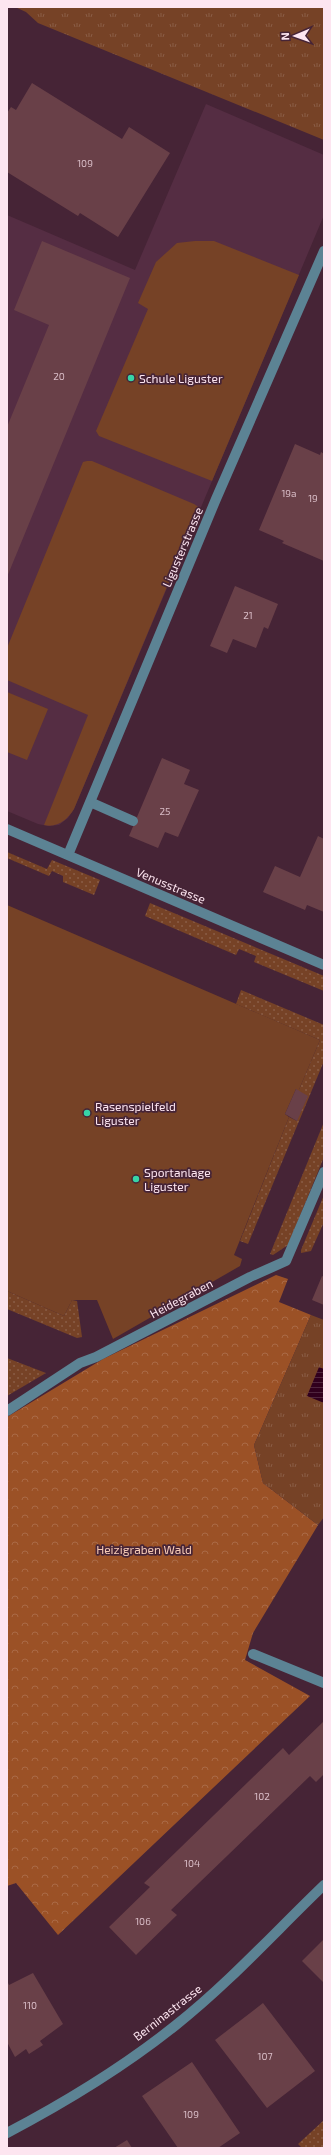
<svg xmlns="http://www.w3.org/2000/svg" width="331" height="2155" font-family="'Exo 2',sans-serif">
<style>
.built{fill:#552d43}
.grass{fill:#764226}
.forest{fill:url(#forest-crowns)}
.park{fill:url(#park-tufts)}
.garden{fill:url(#garden-dots)}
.water{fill:url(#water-rules)}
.building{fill:#694048}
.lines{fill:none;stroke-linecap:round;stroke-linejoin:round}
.minor{stroke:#5c8394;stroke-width:10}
.poi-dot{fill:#37d4a6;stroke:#462436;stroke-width:1.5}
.labels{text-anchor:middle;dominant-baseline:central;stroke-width:3.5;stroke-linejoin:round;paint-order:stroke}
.number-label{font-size:10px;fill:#d8bcc6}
.poi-label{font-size:12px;fill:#fde5f0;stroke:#462436;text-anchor:start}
.street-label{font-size:12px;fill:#fde5f0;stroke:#462436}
.park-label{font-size:12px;fill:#f7cbb6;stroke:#462436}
</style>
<defs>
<pattern id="forest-crowns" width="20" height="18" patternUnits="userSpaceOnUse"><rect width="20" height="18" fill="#9b5126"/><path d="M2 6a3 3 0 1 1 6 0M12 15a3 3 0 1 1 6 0" fill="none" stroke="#aa6a46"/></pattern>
<pattern id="park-tufts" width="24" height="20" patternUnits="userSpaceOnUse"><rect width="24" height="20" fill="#764226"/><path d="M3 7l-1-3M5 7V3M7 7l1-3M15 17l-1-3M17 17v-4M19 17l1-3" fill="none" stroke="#8a5d46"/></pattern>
<pattern id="garden-dots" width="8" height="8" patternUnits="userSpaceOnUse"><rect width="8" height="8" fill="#764226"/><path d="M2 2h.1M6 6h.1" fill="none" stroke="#8a5d46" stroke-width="1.8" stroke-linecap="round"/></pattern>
<pattern id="water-rules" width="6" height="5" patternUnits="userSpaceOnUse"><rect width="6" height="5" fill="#31001d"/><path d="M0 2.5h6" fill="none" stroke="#50253e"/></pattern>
</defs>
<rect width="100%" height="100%" fill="#462436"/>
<path class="built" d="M206,104L324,155V215L74,809L68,818L59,825L48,826L38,824L7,811V215L135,270Z"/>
<path class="grass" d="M195,241H214L299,275L212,481L99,436L96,431L148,309L138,303L156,262L177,243Z
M87,461H92L194,504L200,508L74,809C67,820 58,828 44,825L88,715L7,680V648L83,462Z
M7,692L48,709L27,760L7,752Z
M7,905L320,1040L298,1092L296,1089L285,1114L289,1117L234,1255L242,1259L240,1266L113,1339L97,1300H72L64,1316L7,1291Z"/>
<path class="forest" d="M276,1275L288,1279L279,1302L311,1315L254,1445L263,1483L318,1525L253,1633L245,1660L310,1696L58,1935L16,1883L7,1886V1417L103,1359Z"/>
<path class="park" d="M15,7H324V140L38,23L26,12Z
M311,1315L324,1320V1517L318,1525L263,1483L254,1445Z"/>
<path class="garden" d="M7,852L47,869L52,860L100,880L94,895L63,882V876L52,871L49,876L7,858Z
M150,903L324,976V991L254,962L256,956L239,949L236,955L145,916Z
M241,990L324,1025V1061L248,1244L240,1241L289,1117L297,1121L298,1092L320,1040L236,1004Z
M324,1122V1157L288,1245L273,1255L270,1254Z
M324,1195V1222L311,1251L301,1253V1250Z
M7,1291L64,1316L72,1300L77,1301L82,1337L77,1338L7,1309Z
M7,1358L46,1373L7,1396Z
M324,2120V2148H302L298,2144Z"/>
<path class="water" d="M319,1367L324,1369V1403L307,1396Z"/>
<path class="building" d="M32,83L122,139L129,127L170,153L118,237L80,213L78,216L7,172V113L11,107L16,110Z
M42,241L130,278L7,577V427L49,325L14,310Z
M295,444L320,455L321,452L324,454V561L282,543L284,541L259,530Z
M235,586L278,604L268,629L264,627L256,648L233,639L227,653L210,646Z
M162,758L190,770L184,784L199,790L178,837L165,832L158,848L129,836Z
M318,836L324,839V912L307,905L305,910L263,892L275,866L300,877Z
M296,1089L308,1096L297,1121L285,1114Z
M322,1276L324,1277V1305L312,1300Z
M324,1721V1774L316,1782L310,1776L171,1910L177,1915L136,1955L109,1927L150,1887L144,1883L283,1748L289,1755Z
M324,1939V1983L302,1961Z
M33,1973L63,2024L40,2041L43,2045L29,2054L26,2049L15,2057L7,2042V1981L9,1985Z
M263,2003L315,2071L267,2108L215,2040Z
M192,2062L240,2133L218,2148H178L142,2096Z
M127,2140L132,2148H114Z"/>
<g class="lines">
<path class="minor" d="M90,802L133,821
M7,829L324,965
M68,855L216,499L324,251
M7,1411L80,1363L96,1357L250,1277L286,1261L324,1172
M253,1654L324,1683
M7,2133C64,2103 126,2065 176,2025C229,1983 275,1932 324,1885"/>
</g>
<g class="poi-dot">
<circle cx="131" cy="378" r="4"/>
<circle cx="87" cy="1113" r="4"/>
<circle cx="136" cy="1179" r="4"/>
</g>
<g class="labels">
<g class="number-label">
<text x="85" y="163">109</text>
<text x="59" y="376">20</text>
<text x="289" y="493">19a</text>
<text x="313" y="498">19</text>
<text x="248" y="615">21</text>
<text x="165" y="811">25</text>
<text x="262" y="1796">102</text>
<text x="192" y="1863">104</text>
<text x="143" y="1921">106</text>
<text x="30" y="2005">110</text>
<text x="265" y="2056">107</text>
<text x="191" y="2114">109</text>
</g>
<g class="poi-label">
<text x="139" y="378">Schule Liguster</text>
<text x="95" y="1106">Rasenspielfeld<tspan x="95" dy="14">Liguster</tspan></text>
<text x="144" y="1172">Sportanlage<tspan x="144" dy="14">Liguster</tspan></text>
</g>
<g class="street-label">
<text transform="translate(182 547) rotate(-67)">Ligusterstrasse</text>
<text transform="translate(171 885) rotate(23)">Venusstrasse</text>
<text transform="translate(181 1298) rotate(-28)">Heidegraben</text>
<text transform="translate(167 2012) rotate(-38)">Berninastrasse</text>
</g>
<g class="park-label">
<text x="144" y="1549">Heizigraben Wald</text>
</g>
</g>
<rect width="331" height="2155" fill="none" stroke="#fde5f0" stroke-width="16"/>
<g transform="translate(295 36) rotate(268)" stroke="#462436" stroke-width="3" paint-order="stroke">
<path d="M0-3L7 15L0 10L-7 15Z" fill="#fde5f0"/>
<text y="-6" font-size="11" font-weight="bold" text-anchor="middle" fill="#fde5f0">N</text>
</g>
</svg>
